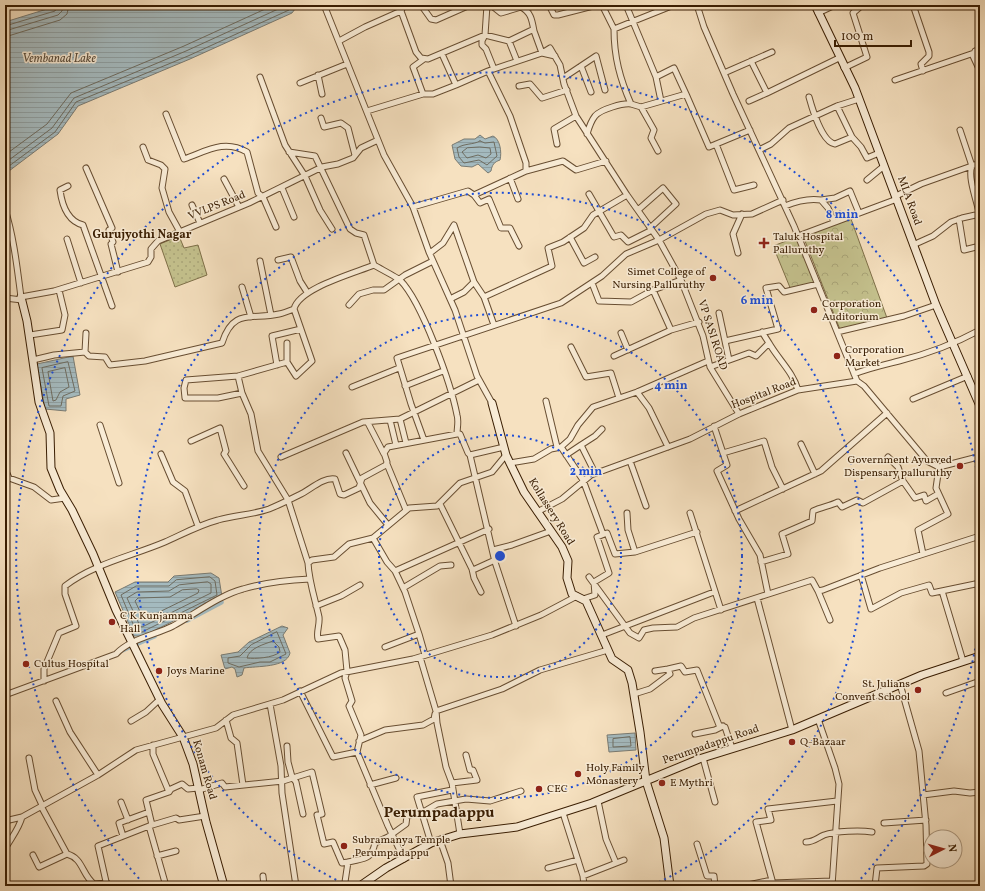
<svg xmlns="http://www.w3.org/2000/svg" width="985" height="891" font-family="Vollkorn,serif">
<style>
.grass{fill:url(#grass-dots);stroke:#7e6f48}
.park{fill:url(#park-crowns);stroke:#7e6f48}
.water{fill:url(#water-rules);stroke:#797b73}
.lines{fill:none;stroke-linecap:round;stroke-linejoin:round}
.shore{stroke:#6e6c60;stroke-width:1}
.canal{stroke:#a4babf;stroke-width:5.5}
.street-casing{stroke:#684e32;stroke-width:7}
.secondary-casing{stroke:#391d02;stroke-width:9}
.street{stroke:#f9ecd6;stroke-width:5}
.secondary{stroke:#f9ecd6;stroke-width:7}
.ring{fill:none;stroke:#1d4ed8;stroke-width:2;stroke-dasharray:2 4}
.poi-dot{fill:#8f2418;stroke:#f9ecd6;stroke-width:1.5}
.labels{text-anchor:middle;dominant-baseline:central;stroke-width:3;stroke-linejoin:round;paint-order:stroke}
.street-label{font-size:11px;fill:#391d02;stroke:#f9ecd6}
.poi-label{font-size:11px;fill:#391d02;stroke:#f9ecd6;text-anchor:start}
.water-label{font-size:12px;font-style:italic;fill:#594c3b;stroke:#f9ecd6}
.neighbourhood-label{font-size:12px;font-weight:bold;fill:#391d02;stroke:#f9ecd6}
.district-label{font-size:15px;font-weight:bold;fill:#391d02;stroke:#f9ecd6}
.centre{fill:#1d4ed8;stroke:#f9ecd6;stroke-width:2}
.ring-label{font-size:12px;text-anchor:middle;font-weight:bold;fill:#1d4ed8;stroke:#f9ecd6;stroke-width:3;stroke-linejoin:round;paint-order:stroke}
</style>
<defs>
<pattern id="grass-dots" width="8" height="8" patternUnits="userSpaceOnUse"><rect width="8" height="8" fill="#c4c18d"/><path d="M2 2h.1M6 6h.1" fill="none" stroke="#a9a578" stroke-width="1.8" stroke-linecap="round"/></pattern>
<pattern id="park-crowns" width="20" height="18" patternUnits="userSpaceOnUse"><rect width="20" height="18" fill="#c4c18d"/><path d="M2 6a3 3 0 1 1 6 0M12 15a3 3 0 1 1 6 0" fill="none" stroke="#a9a578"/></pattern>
<pattern id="water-rules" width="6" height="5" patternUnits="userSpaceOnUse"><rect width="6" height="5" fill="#a4babf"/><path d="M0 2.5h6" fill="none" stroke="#8e9fa2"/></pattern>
</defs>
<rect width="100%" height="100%" fill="#f6e1c0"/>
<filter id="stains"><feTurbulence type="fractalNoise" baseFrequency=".005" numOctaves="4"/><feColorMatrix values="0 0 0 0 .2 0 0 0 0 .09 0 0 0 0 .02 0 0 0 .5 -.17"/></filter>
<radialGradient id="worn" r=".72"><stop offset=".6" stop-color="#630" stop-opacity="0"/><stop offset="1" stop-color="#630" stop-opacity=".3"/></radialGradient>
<path class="grass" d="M179,236L184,248L198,245L207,275L175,287L160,244Z"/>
<path class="park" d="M851,219L887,318L841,332L803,236Z
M797,237L815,284L791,290L773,246Z"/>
<path class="water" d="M60,5H298L292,13L190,59L78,106L58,134L5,174V22Z
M480,135L485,139L493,136C500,139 502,152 500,160C494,162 492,165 491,171L488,173L478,164L472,167L461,166L455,159L452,145L464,139H475Z
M73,356L80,395L66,399V411L45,409L37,364Z
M211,573L219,578L222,597L143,636H134L115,592L135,582H168L174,576Z
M282,626L288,628L283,635L290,653C287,668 256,666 244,668L242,675L237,677L235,669L232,667L225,669L221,655L238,652L249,642Z
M635,733L636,750L609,752L607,735Z"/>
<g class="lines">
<path class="shore" d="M5,26L55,11L58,5
M5,31L58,15L62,11L63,5
M5,37L60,20L67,14L69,5
M480,141L485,143L494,142L497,156L487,165L479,160L464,163L459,157L457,148C465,143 473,145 480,141Z
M480,147L490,148L491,154L486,158L478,155L467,158L462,152L467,148Z
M5,155L47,124L71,93L184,46L274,5
M5,163L52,128L74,98L186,51L287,5
M5,169L55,132L76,102L188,56L289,10L293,5
M68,362L75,391L63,396L61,406H49L42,368Z
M65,368L69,387L60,392L56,400L53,401L48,372Z
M210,577L215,581L217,595L142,632L136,631L121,595L136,586H169L176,580Z
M208,582L211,584V593L142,627L140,626L127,598L137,592L169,591L179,585Z
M197,589L199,590L198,593L145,619L143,618L135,601L138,598L170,597L182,590Z
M277,632L286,654L270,662H260L239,667L228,663V658L240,656L251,645Z
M273,641L279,647L280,652C273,658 255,659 247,658C249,648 265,644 273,641Z
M630,737L631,746L613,747V739Z"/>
<path class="canal" d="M187,620L221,602
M122,650L154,636"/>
<defs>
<path id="street" d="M324,5L384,155L413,207L429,252L455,310L477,376L492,403
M404,5L401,11L416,52L421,58L428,59L485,35L509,41L532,30L534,31L542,53L555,56
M421,5L431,19L436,20L470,5
M487,5L485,35L482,41V45L486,49L494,69
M491,5L501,13L521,7C531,12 532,20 534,31
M549,5L554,15H558L597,5
M602,5L614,29L674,5
M626,5L656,77L674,68L686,94
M697,5L704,27L733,94L794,226L857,381
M913,5L929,52V56L921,64L923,71
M526,9L534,5
M818,13L835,5
M614,29C614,57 620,79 631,104L641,107L686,94L709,147L750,130
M339,41L365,27L401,11
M509,41L517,61
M980,50L975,51L973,56L980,71
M751,61L767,93L839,58
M581,66L591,92
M844,68L867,57L853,13L861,6
M724,73L772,52
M318,75L322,94
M260,77L285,145L305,176L320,210L332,229
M656,77L661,101
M563,78L596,56L605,90
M895,80L974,53
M300,83L347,64
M456,85L488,71L542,53L550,48L560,65L564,84L576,116L627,195L659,240L681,280L703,336L710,367L739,414
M519,86L530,84L542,98L567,90
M423,94L413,67L424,59
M809,97C812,108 822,142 835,144L852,137
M749,101L767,93
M837,106L852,137L861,147L867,158L879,153
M641,107L654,130L651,138L658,151
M367,111L423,94H433L456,85L442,54
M166,114L184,159C207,151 224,139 247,152L258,193L263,197L276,227
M321,118L324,127L341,123L348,128L355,155
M960,130L972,166C967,177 978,204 980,217
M587,134C589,127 591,121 595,116C601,109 623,103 631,104
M557,144L554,129L576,116
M716,144L734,190L754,185
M143,147L148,160L161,165L165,169L162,188L169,212L180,232
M759,150L771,144L789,128L837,106L859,99
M289,152L315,156L350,229L356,233L364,235L374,265C379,268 398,278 400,280C422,302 451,384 457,415C459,421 457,428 457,434
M86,168L112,228L109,230L113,242L111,244L118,272
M526,171L563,161L576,170L606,161
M510,178L518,199
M224,179L239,207
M867,180L884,166
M68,186L60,190C62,205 67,221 83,225L112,306
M282,188L294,217
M589,194L614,237L621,235L628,242L652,230
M474,195L480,203L489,199L501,228H510L519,246
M896,196L921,184L980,163
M821,200L835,198L850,191L859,213
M192,205L200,223
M785,206C797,201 808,198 821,200L828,208L834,222
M413,207L468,191L474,195L526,171V163L510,116L488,71
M5,209C14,238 17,267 21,297L54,291L148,262L151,257V249L158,241L249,203L322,167L338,164L353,158L361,148L378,140
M638,210L663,188L676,204L650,228
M959,219L964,250L980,246
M798,236L897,199
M570,237L584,263L595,257
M67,239L81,283
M913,245L933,236L951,222L962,218L980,214
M430,253L443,243L454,225L474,282
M738,253L733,234L742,214
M278,260L291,257L300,281L307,292
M260,261L271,315
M592,283L599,301L631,302L653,290L681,280
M242,287L251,317
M653,290L671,330L699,322
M5,298L22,300
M450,299L464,292L474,282L484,297
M349,305L359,294L373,290H384L405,275L433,261
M719,313L725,341L778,329L766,288L779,286L784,292L818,284
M494,325L484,297L552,266L548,248L563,242L584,228L593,215L627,195
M837,332L904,316L936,305
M621,333L628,350
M30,335L62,330L65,315L59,290
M725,341L729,360
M287,343V362L296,376L312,361L294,309C299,288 355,273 374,265
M769,343C778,359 793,372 798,390
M571,347L586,377L611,373L619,398
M85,352L86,333
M614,356L671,330
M33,360L54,355L85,352L89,356L105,357L110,365L145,361L222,343C233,308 251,320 279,314C284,313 289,311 294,309
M277,365L272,336L301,329
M710,367L749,353L756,356L769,343L762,332
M854,374C869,368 883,365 899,361C927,354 954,344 980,330
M238,376L242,393L251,414L258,451L288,500L308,563
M405,386L443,371
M352,387L399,368
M637,392L649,408L668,447
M242,393L218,398H185L184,388L186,380L238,376L287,362
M913,399L968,376
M546,401L557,447
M390,420L396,445
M368,423L384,454
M100,425L119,483
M714,426L727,465L717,471L739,519L760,555L768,594
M424,440L411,404L397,358L561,303L602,276L626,254L659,240L706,214L720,210L733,215L752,214L783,200
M191,441L220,428L226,451L224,454L244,486
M406,443L400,419L479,380
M801,444L815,474
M581,445L595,436L602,429
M561,447L583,480L603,534
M346,453L370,503L388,525
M723,453L764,441L772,467L783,489
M161,454L173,482L185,491L198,526
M470,455L495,562L516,626
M566,455L581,445L595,473
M281,457L363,422L400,419
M888,457L898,467L903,481
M630,461L646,506
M510,463L534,459L551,449L561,447L570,439L578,425L593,407L637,392L708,361
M387,464L406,510
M5,469L9,478L34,487L51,500L65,498
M440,504L472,569L474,578L481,592
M735,511L821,471L887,413
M537,512L562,499L591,475L690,439L739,414L798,390L857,381L864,386L927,461L939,467L974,458L980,461
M627,513L628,530L635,552
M690,513L721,610
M373,538L387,562L395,571L489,529
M493,550L512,545L551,531
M923,554L918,530L948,514L936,488L939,467
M761,562L788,554L782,534L812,521L813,511C822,507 830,506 838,502L842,507L857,500L863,503L903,481L915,498L924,495L926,501L938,494
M473,570L495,560
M861,575L871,609L901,593L929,585L932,593L980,583
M589,577L630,633L639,638L644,630L653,628L677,627L694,618L812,580L818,591L823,590L880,568L980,536
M403,588L440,566L451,565
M818,591L830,620
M942,591L963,661
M757,598L792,730
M583,599L595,595L594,582L609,573L597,537L607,533L615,554L635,552L697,532
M316,606L341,596L360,585
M419,634L425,655
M602,635L714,592
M385,647L419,634L405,592L395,571
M420,657L436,711L437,723L446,767L452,783L460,834
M655,671L668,669
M44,681V669L59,633L76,626L65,594V586C93,564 132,556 165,542C183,534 199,525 218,520C235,515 252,515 269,509C279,505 289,500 299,495C310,490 323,477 335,479L340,494L344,495L359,488L362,478L386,465L387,462L384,453L388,447L457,434H460L468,453L470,455L504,447
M300,691L333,757L357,752L361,735L349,706L352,701L345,678L347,671L345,650L339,636L318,639C316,632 320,625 319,617C315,599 309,582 308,563L312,560L334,557L349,544L373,538L409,508L437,506L460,483L492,472L506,455
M946,693L980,681
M634,694L650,689L670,674L668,669L681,666L685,672L697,670L719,725L725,727L732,748
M5,695L116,654C130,639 155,635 173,626C195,614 220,595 243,589C263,583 289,580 310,579
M270,704L281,766L282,793L296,886
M436,711L502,689L540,670L608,650
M818,719L835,768L839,784L832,886
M226,720L231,738L237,743L243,785
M131,721L146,712L160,699
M695,734L715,730L723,726
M359,741L385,730L423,725L434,719L435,714
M153,745V754L169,792L171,789L182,784L188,789L198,788
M287,746L288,762L292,777L296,782L303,814
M357,752L388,826L404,859
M29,758L35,790L42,805
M703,758L715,802
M98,775L136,750L216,728L233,715L283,700L341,673L413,659L492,635L541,615L577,596
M452,783L477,780L473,770H470L466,755
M370,785L396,778
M199,790L222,783L225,787L283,781L312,772L322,814L317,815L324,844L333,842L342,863L348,862
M923,795L954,791L970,793L980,792
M598,801L606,839L616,863
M121,802L128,820
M41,806L67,854C83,858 82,875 94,884L107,883V885
M563,813L583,876L584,886
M5,821L22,817
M884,823L926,820
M152,825L146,800L169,792
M149,826L166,886
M123,836L119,823L149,812
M440,840L448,863L451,886
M806,842C814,842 817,838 824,835C836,831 860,830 872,832
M431,843L417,797L452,790
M697,844L707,876H714L715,886
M5,849C11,838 19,829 22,817L98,775L70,732L56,701
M33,855L39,867L67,854
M157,856L176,851
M548,868L578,860
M263,876L264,886
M583,876L624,860
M772,880L756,822L771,820L768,809L837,801
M107,886L98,846L149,826L176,818L179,820L205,816
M347,886L345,882L348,862C364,858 371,861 375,843L388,837L406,824L407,816L425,811L437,804L466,799L490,801L521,791
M743,886L772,880V883L832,881
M875,886L877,868L924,866L927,864L926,825L919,751L900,684"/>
<path id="secondary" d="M815,5L855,88L936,305L980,406
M21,297L27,321L39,402L50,433L51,468L60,490L72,510L93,554L116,610L162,704L183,737L193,764L206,822L224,886
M492,403L506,455L524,492L562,547L568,561L567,578L572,594L586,601L612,659L628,670L632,683L640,732L646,781L664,838L670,886
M360,886L386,868L431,843L460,834L517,827L592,803L699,759L792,730L922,675L980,656"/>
</defs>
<use href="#street" class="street-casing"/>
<use href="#secondary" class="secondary-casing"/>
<use href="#street" class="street"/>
<use href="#secondary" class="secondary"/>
</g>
<g class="ring">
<circle cx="500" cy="556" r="121"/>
<circle cx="500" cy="556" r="242"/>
<path d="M347 885A363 363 0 1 1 653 885"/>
<path d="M980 619A484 484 0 0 1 857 883M143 883A484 484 0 1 1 980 493"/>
</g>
<g class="poi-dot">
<path d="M762 237h4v4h4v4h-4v4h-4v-4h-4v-4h4z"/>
<circle cx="713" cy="278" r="4"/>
<circle cx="814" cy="310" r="4"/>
<circle cx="837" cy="356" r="4"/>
<circle cx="960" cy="466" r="4"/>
<circle cx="112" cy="622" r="4"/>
<circle cx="26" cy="664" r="4"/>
<circle cx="159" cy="671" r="4"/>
<circle cx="918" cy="690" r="4"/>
<circle cx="792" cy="742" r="4"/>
<circle cx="578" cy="774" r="4"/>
<circle cx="662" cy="783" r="4"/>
<circle cx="539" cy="789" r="4"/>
<circle cx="344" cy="846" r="4"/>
</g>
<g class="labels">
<g class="street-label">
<text transform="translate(909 201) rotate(70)">MLA Road</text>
<text transform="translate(217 206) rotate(-22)">VVLPS Road</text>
<text transform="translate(712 335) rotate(72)">VP SASI ROAD</text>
<text transform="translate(764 394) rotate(-21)">Hospital Road</text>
<text transform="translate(551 512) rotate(58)">Kollassery Road</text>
<text transform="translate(711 745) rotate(-19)">Perumpadappu Road</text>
<text transform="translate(204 770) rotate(74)">Konam Road</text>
</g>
<g class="poi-label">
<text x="773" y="237">Taluk Hospital<tspan x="773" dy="13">Palluruthy</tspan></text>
<text x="705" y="272" text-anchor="end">Simet College of<tspan x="705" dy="13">Nursing Palluruthy</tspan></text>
<text x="822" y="304">Corporation<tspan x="822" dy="13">Auditorium</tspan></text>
<text x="845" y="350">Corporation<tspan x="845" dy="13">Market</tspan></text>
<text x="952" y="460" text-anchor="end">Government Ayurved<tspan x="952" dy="13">Dispensary palluruthy</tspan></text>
<text x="120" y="616">C K Kunjamma<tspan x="120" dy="13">Hall</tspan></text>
<text x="34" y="664">Cultus Hospital</text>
<text x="167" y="671">Joys Marine</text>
<text x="910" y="684" text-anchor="end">St. Julians<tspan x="910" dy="13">Convent School</tspan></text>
<text x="800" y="742">Q-Bazaar</text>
<text x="586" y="768">Holy Family<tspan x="586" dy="13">Monastery</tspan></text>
<text x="670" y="783">E Mythri</text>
<text x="547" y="789">CEC</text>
<text x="352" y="840">Subramanya Temple<tspan x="352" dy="13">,Perumpadappu</tspan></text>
</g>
<g class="water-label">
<text x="59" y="59">Vembanad Lake</text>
</g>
<g class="neighbourhood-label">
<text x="142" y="235">Gurujyothi Nagar</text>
</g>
<g class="district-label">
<text x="439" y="813">Perumpadappu</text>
</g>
</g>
<circle cx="500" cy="556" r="6" class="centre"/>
<g class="ring-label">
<text x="842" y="218">8 min</text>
<text x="757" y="304">6 min</text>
<text x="671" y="389">4 min</text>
<text x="586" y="475">2 min</text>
</g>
<rect width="985" height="891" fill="none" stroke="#f6e1c0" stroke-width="20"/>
<rect x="6" y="6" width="973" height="879" fill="none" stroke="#391d02" stroke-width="2"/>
<rect x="10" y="10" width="965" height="871" fill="none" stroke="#391d02"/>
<g transform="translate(943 849) rotate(84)"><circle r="19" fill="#f9ecd6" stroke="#ac9981"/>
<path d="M0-3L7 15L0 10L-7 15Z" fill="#8f2418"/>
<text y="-6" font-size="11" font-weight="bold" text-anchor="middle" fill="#391d02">N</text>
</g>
<path d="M835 40v6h76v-6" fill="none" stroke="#391d02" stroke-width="2"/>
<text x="841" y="40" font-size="12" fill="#391d02" stroke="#f9ecd6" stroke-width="3" paint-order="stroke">100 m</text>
<rect width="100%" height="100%" filter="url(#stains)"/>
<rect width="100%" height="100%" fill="url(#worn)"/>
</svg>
